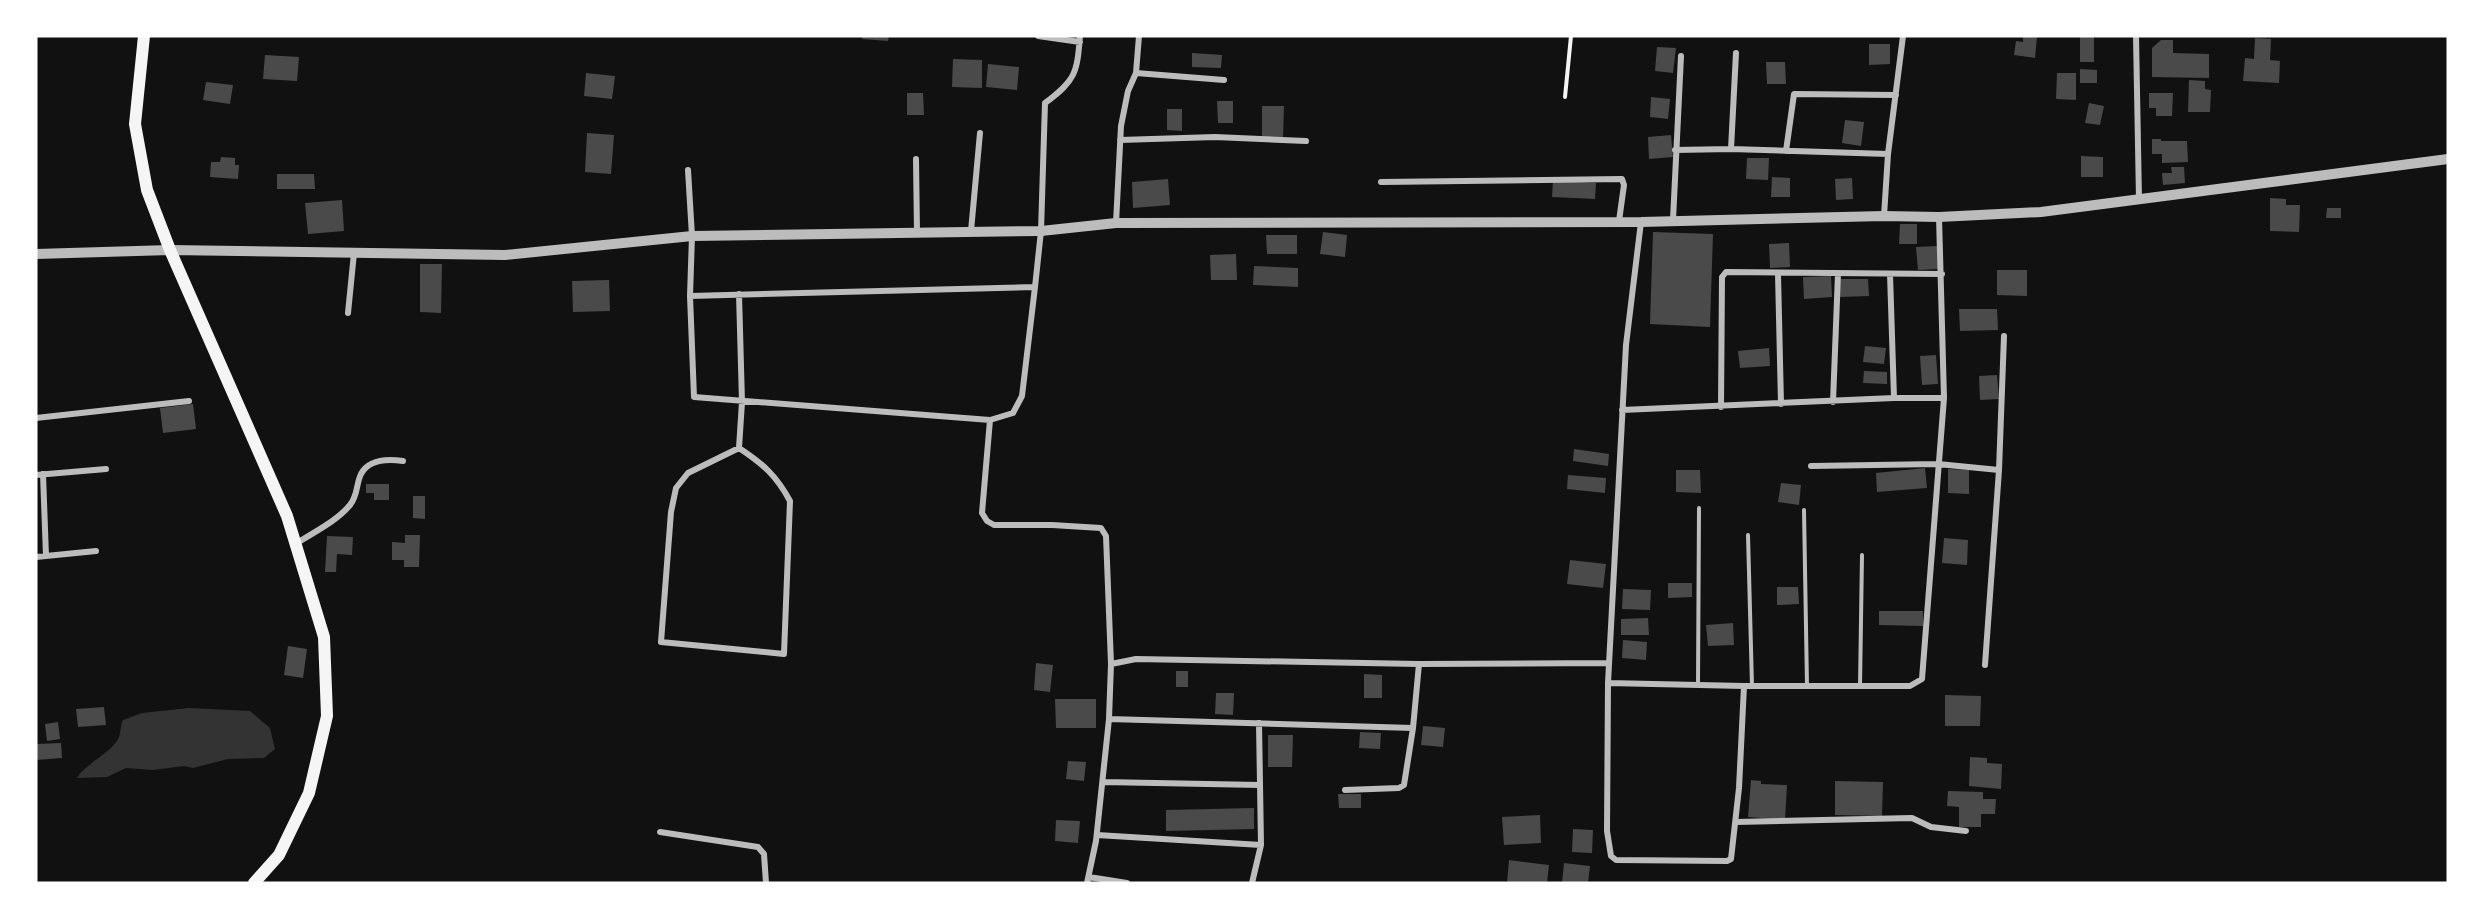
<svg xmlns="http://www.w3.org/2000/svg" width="2484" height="919" font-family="Raleway,sans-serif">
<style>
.water{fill:#333}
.building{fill:#4a4a4a}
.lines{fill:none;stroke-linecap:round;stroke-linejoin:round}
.path{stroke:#f5f5f5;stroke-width:4}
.service{stroke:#bcbcbc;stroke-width:4}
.minor{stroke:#bcbcbc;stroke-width:6}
.tertiary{stroke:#bcbcbc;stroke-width:10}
.primary{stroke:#f5f5f5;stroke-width:12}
</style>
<rect width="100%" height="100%" fill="#111"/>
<path class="water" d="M189,708L250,711L270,728L275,749L264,758L228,759L193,768L184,766L153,770L126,768L107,777L77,778C85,764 112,752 118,739C121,734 120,726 123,720L142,713Z"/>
<path class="building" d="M863,36H889L888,41L862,39Z
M2023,36H2037L2035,58L2014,55L2016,41L2023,42Z
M2080,36H2094V62H2080Z
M2255,38L2271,39L2270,60L2280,61L2279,83L2243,81L2245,58L2254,59Z
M2161,40H2173V53L2209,54V78L2152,77V48Z
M1869,44H1890V64L1869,65Z
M1657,47L1676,48L1673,73L1655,71Z
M1192,53L1222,55L1221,68L1192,67Z
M265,55L299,57L297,81L263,79Z
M953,59L982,60V88L952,87Z
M1766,62H1785L1786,84H1767Z
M988,64L1019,67L1017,90L986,87Z
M2080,69L2097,70V83H2080Z
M586,73L615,76L612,99L584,96Z
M2057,73H2076V100L2056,99Z
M2189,80L2205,81V89L2211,90L2210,112H2188Z
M206,82L233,85L230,104L203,100Z
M907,93H923L924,115H907Z
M2149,93H2173L2172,116H2156V108H2149Z
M1651,97L1670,99L1668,119L1650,117Z
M1217,101H1233V123H1218Z
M2089,103L2104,106L2100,125L2085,123Z
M1262,106H1284L1283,138H1262Z
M1167,109H1182V131L1167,130Z
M1845,120L1864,122L1861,146L1842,143Z
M587,133L614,135L611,174L585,172Z
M1671,135L1673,157L1649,159L1648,137Z
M2152,139H2161V141H2187L2188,162L2162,163V154H2152Z
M2081,156L2103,157V177H2081Z
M221,157L235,158V165H239L238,179L210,177L211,162H220Z
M1747,158H1769L1768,180L1746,179Z
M2171,167H2184L2185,183L2163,185L2162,173H2172Z
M277,174H314L315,189H277Z
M1772,177L1790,178V197H1771Z
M1852,178L1853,199L1836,200L1835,179Z
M1168,179L1170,205L1133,208L1132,182Z
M1553,181L1596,183L1595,199L1552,197Z
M2270,198L2286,199V205H2300L2299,232L2270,231Z
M342,200L344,231L308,234L305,203Z
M2327,208H2341V218H2326Z
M1900,224H1917V244H1899Z
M1323,232L1347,235L1345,257L1320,254Z
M1653,232L1713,234L1710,327L1650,324Z
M1266,235H1297V254H1267Z
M1789,243L1790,267L1770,268L1769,244Z
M1938,246L1939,269L1918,270L1916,247Z
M1236,254L1237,280H1211L1210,255Z
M420,264H442L441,313L420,312Z
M1254,266L1298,268V287L1253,285Z
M1997,270H2027V296L1997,295Z
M1831,276L1832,297L1804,299L1803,277Z
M1840,279H1868L1869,296L1840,297Z
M609,280L610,311L573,312L572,281Z
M1959,309H1997L1998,330L1960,331Z
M1865,346L1886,348L1884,364L1863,362Z
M1769,348L1770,366L1740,368L1738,351Z
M1936,355L1938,384L1922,385L1920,356Z
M1864,371L1887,372V384L1863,383Z
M1997,375L1999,399L1980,400L1979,376Z
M193,404L196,429L163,433L160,408Z
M1574,449L1609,454L1608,466L1573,461Z
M1925,468L1927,488L1877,492L1876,473Z
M1948,469L1969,470V494L1948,493Z
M1676,470H1700L1701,493L1676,492Z
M1568,475L1606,478L1605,493L1567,489Z
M1781,483L1801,485L1799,505L1778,502Z
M366,484H389V500H374V493H366Z
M413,496H425V519L413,518Z
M405,535H420L419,567H404V560H392V542L405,543Z
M327,536L353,537L352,555L337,554L336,572H325Z
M1944,538L1968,540L1967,565L1942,563Z
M1570,560L1606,564L1603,588L1567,584Z
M1668,583H1692V597L1668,598Z
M1777,587H1798L1799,604L1777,605Z
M1623,589L1651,590L1650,610L1622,609Z
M1879,611H1923V626L1879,625Z
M1648,618L1649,635H1621V619Z
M1733,623L1734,645L1708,646L1706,625Z
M1623,640L1647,642L1646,660L1622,658Z
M288,646L307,649L303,678L284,675Z
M1036,663L1053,665L1050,692L1034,690Z
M1176,671H1188V687H1176Z
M1364,674L1382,675V698H1364Z
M1216,693H1234L1233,715L1215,714Z
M1945,695L1981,696L1980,726H1945Z
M1055,699H1096V728H1056Z
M104,707L106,725L78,727L76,709Z
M58,722L60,739L47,741L45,724Z
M1423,726L1445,728L1443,747L1421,745Z
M1360,732L1381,733L1380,749L1359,748Z
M1268,735H1293L1292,767H1268Z
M61,743L62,758L36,760V744Z
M1970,757L1987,758V763L2002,764L2001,789L1969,786Z
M1068,761L1086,762L1084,781L1066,779Z
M1751,780L1761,781V784L1787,785L1785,820L1748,817Z
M1835,781L1883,782L1882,816L1835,815Z
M1948,791L1983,792V799H1996L1995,814H1981V827H1959V807L1947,806Z
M1338,794H1361V808H1339Z
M1254,808V829L1166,831V810Z
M1540,815L1541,843L1504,845L1502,817Z
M1056,820L1080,821L1078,843L1055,841Z
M1573,829L1593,830L1592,853L1572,852Z
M1509,860L1549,865L1547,883H1507Z
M1564,863L1590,866L1588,883H1562Z"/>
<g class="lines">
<path class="path" d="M1565,97L1571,36"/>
<path class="service" d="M1804,510L1807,686
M1748,535L1752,686
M1698,684L1699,508
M1860,686L1862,555"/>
<path class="minor" d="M1038,36L1080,42
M2136,36L2139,200
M1136,73L1224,80
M1120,140L1215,137L1306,141
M1731,149L1736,53
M1675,150L1731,149L1888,154
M1786,151L1794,94L1896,95
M916,159L917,233
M688,170L692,236L690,296L1035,287
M1381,182L1622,179L1624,185L1619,221
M1884,216L1888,154L1903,36
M1673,220L1681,56
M1641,222L1626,345L1608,683L1744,686H1910L1922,679L1944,398L1939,217
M1116,223L1121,126L1128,91L1136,73L1139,36
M971,231L980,133
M1778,274L1781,404
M1890,274L1894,398
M690,296L694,397L990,420L1013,413L1022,396L1035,287L1041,231L1045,103C1076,80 1077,73 1080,36
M348,313L354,253
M1833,402L1838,274
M1721,407L1722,277L1726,272L1942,274
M1622,410L1894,398H1944
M36,418L189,401
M990,420L982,513L987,521L994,525H1052L1101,528L1106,536L1111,664
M739,448C763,464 776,475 790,501L784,654L661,642L671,512L676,488L688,473Z
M739,448L742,402L739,294
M1811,466L1938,464L1999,470
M43,474L46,556
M36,475L106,469
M297,543C314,532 337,521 350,505C358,495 356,484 361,474C369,459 389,459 403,461
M36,557L96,551
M1985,665L1999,470L2004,336
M1608,683L1607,831L1611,856L1616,860L1727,861L1731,859L1739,788L1744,686
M1109,719L1413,728
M1103,782L1260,785
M1345,790L1399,788L1404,785L1413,728L1419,664
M1736,822L1912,818L1931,827L1966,831
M660,832L758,847L764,854L766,883
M1097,835L1261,845
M1089,877L1127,883
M1087,883L1096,841L1109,719L1111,664L1136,659L1419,664L1608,663
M1252,883L1261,845L1259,723"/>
<path class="tertiary" d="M36,254L170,250L505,255L692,236L1041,231L1116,223L1641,222L1884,216L1939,217L2041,212L2448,159"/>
<path class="primary" d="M144,36L135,124L147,190L170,250L287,516L324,637L327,716L309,793L279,855L254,883"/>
</g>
<rect width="2484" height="919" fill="none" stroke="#ffffff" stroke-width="75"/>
</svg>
